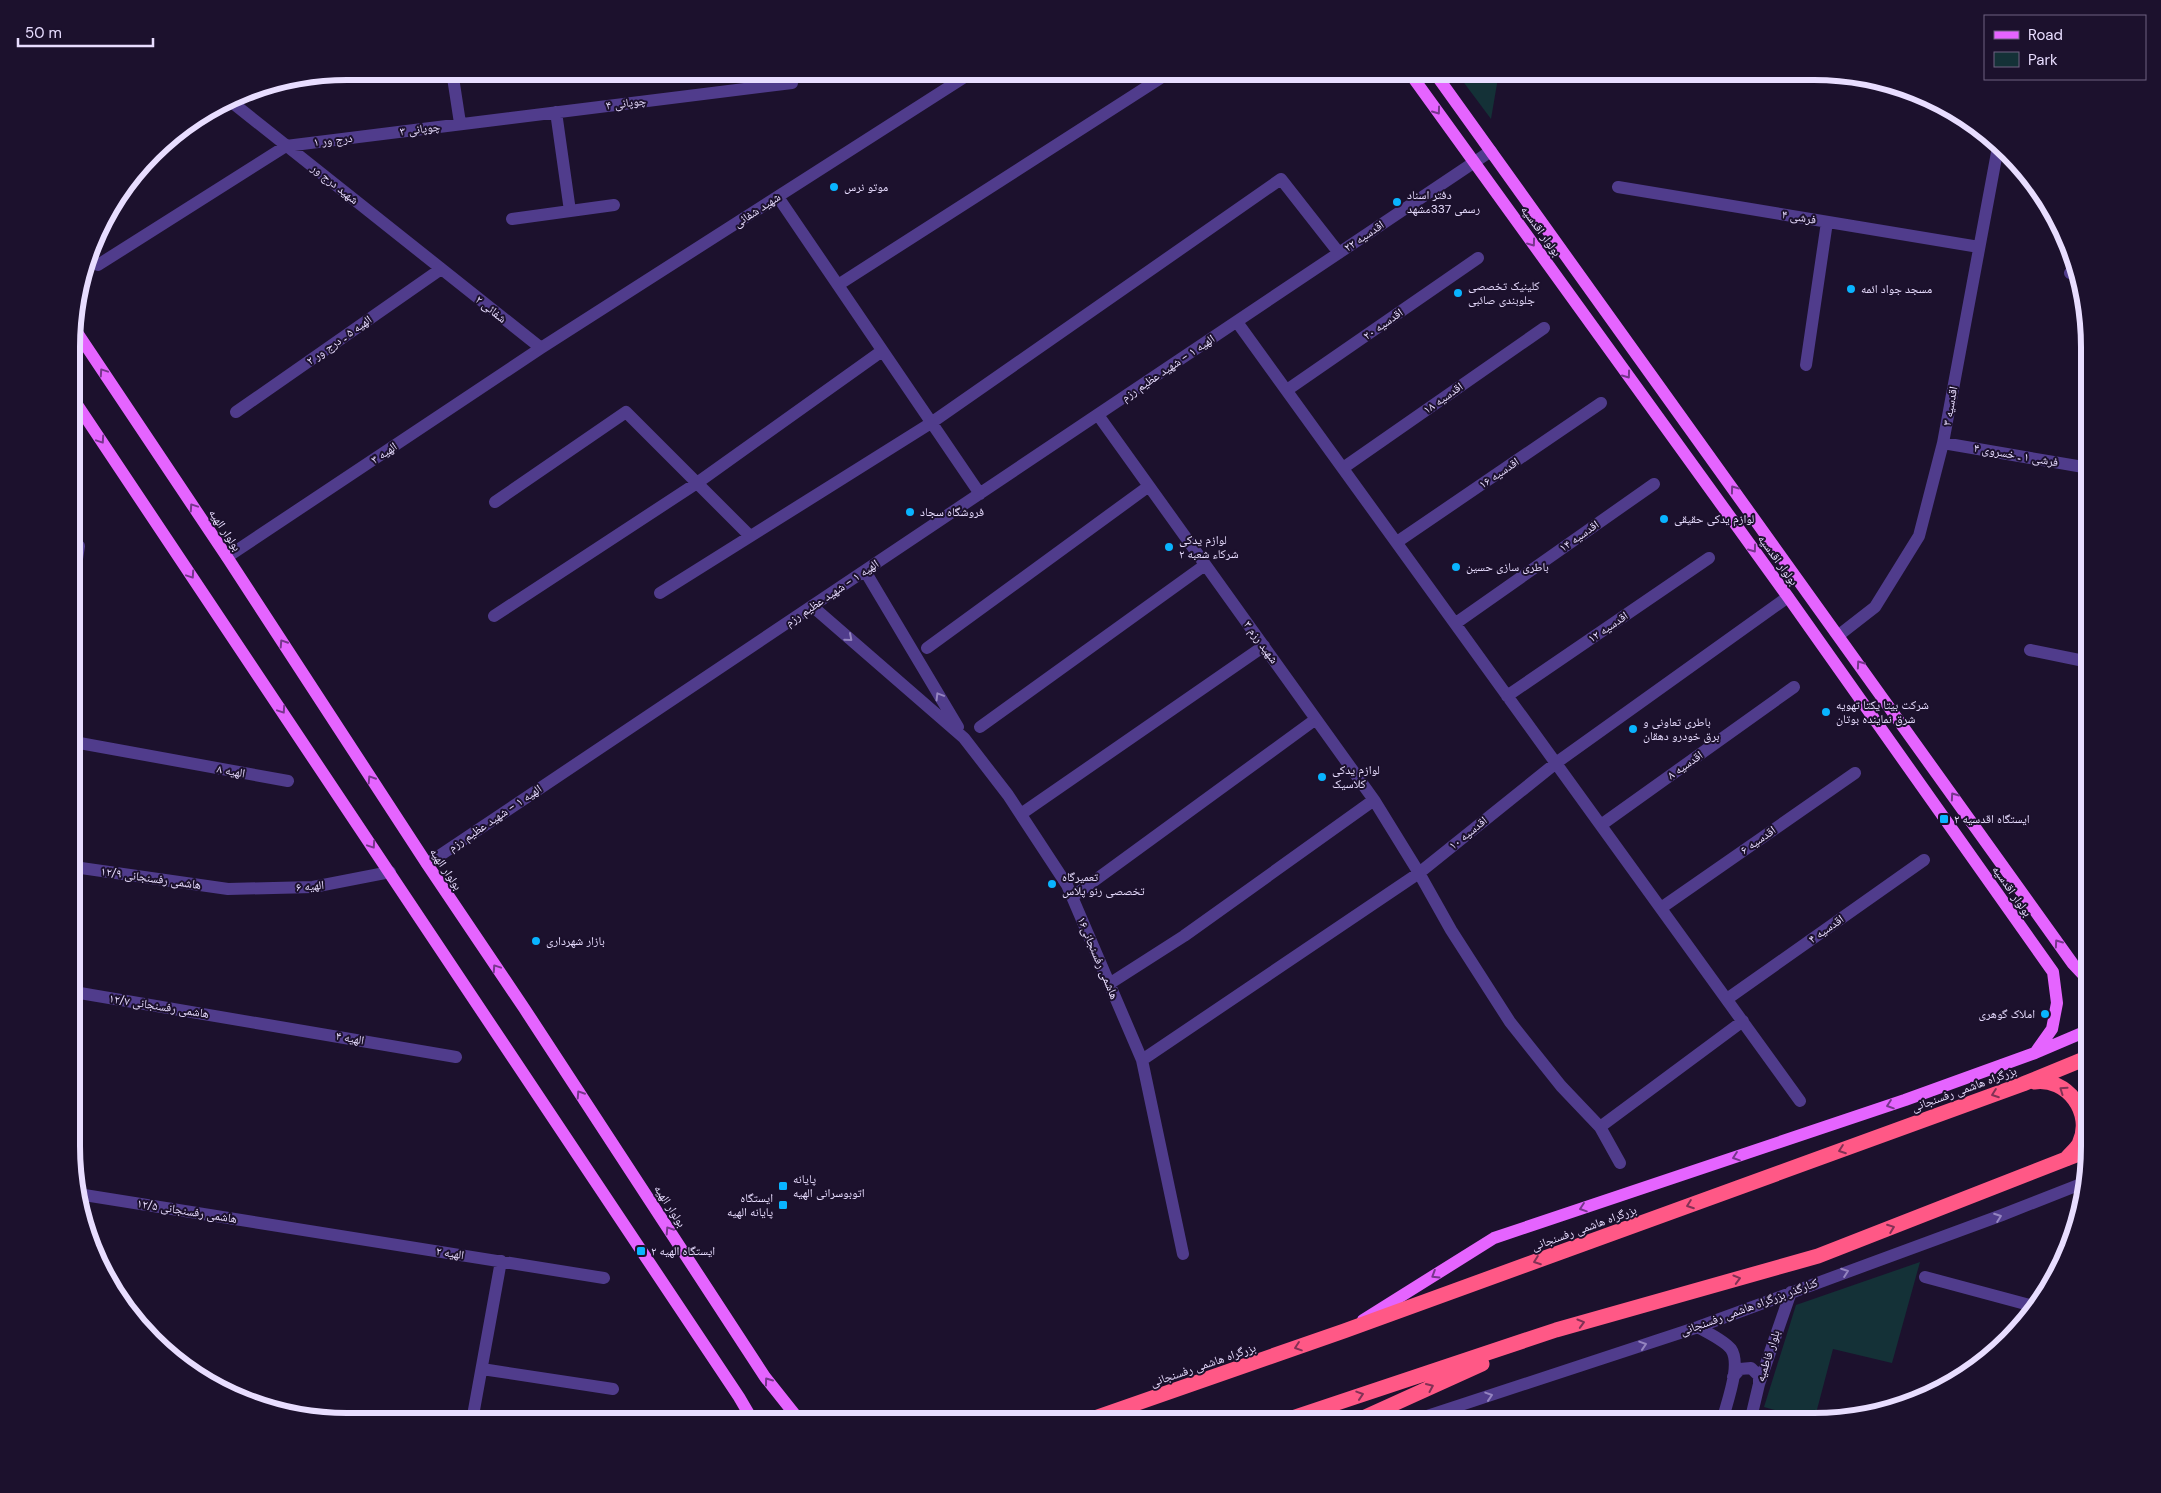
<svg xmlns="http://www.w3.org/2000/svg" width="2161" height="1493" font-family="'DM Sans','Noto Naskh Arabic',sans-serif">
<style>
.green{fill:#143137}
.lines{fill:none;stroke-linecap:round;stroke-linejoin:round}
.minor{stroke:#503c8c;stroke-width:12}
.major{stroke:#e564ff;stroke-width:12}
.highway{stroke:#ff5886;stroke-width:15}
.oneway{stroke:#76368c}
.oneway2{stroke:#9484c0}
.oneway3{stroke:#823155}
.poi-dot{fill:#09b4ff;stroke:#1c112d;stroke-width:2}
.labels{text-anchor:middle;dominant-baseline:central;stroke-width:4;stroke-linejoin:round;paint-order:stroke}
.street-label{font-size:12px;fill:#e8ddff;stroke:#1c112d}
.poi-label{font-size:12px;fill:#e8ddff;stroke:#1c112d;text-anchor:start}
.rim{fill:none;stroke:#e8ddff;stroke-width:6}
</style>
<rect width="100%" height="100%" fill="#1c112d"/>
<path class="green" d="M1456,72H1499L1491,119Z
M1920,1262L1892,1363L1833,1349L1814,1421L1764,1407L1796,1305Z"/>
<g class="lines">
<path class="minor" d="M452,71L460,123
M229,100L541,348
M556,112L570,211
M1618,187L1979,247
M778,197L980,494
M512,219L614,205
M98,265L286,146L792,83
M2070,273L2080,275
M838,285L1170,72
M1237,322L1800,1101
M1806,365L1827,222
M1287,390L1478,258
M236,412L441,269
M1098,415L1374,800L1419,873L1451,930L1510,1022L1561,1086L1600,1127L1620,1163
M1943,443L2089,468
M1343,468L1544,328
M495,502L626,412L750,536
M1397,542L1601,403
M74,545L79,546L74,578
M227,557L541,348L974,71
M865,571L958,727
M660,593L931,423L1281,179L1339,253
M812,606L964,738L1008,795L1067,885L1142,1060L1183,1254
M494,616L697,483L882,351
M1456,623L1654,484
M1839,635L1875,607L1919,536L1943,443L1998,147
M927,648L1149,486
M2030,650L2089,662
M1507,696L1709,558
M980,727L1205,565
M74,742L288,781
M1021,814L1264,646
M1601,825L1794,687
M427,864L1491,151
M74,867L228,889L313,887L390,872
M1072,897L1316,719
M1661,908L1855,773
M1109,984L1184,936L1374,800
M74,992L456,1057
M1727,999L1924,860
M1142,1060L1419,873L1556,763L1788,597
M1600,1127L1743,1021
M78,1194L604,1278
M1925,1277L2037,1307
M1698,1327C1708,1333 1724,1340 1731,1349C1742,1365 1726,1404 1722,1422
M482,1369L613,1389
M1733,1377L1740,1369L1751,1368L1759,1376V1384
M1752,1416L1774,1422
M472,1421L501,1261
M1409,1422L1698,1327L2002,1215L2086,1182
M1750,1422L1759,1384L1791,1292"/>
<path class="major" d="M1409,72L1788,597L2053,972L2057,1003L2052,1029L2035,1053
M1434,72L2073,964L2089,981
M74,328L227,557L427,864L524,1008L765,1377L800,1421
M74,400L739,1397L753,1421
M1363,1320L1494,1238L1905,1100L2035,1053L2089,1030"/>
<path class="highway" d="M2034,1082C2067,1077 2094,1113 2079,1144C2076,1149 2070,1154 2066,1159
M1086,1421L1344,1331L2023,1084L2089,1057
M1280,1422L1556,1330L1818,1256L2089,1150
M1354,1422L1482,1364"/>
</g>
<defs><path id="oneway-chevron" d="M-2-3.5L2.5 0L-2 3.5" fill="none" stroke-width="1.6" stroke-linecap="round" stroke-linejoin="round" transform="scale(1.25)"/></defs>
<g class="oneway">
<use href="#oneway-chevron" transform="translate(1437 111) rotate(54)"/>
<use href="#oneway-chevron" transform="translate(1532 243) rotate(54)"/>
<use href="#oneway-chevron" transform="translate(103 372) rotate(-124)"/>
<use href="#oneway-chevron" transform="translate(1627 375) rotate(54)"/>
<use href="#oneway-chevron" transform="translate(101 440) rotate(56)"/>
<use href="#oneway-chevron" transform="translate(1734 489) rotate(-126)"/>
<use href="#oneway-chevron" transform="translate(193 507) rotate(-124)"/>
<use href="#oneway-chevron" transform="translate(1753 549) rotate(54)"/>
<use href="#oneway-chevron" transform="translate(191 575) rotate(56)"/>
<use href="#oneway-chevron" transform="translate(283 643) rotate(-123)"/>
<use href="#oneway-chevron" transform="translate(1860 664) rotate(-125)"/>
<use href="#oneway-chevron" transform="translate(282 710) rotate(56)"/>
<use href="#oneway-chevron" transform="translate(371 779) rotate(-123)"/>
<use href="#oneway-chevron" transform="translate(1954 796) rotate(-125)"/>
<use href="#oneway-chevron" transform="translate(372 845) rotate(56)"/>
<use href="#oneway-chevron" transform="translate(2058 943) rotate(-125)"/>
<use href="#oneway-chevron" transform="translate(496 968) rotate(-124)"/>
<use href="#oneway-chevron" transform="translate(580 1094) rotate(-123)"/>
<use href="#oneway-chevron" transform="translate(1890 1105) rotate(161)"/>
<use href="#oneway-chevron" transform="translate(1736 1157) rotate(161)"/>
<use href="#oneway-chevron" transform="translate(1583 1208) rotate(161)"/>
<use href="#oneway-chevron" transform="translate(669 1230) rotate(-123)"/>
<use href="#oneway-chevron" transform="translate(1435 1275) rotate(148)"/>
<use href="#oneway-chevron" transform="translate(768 1381) rotate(-126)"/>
</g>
<g class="oneway2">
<use href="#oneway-chevron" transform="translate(849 638) rotate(41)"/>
<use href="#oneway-chevron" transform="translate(939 696) rotate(-121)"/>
<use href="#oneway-chevron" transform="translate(1998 1217) rotate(-20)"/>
<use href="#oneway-chevron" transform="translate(1845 1272) rotate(-20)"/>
<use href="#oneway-chevron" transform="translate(1643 1345) rotate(-18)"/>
<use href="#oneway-chevron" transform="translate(1489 1396) rotate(-18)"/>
</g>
<g class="oneway3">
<use href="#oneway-chevron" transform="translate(2063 1090) rotate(-145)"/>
<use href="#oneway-chevron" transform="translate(1995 1094) rotate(160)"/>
<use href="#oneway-chevron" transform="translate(1842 1150) rotate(160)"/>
<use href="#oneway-chevron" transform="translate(1690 1205) rotate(160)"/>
<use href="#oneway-chevron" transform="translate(1891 1228) rotate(-21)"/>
<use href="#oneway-chevron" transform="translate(1537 1261) rotate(160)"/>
<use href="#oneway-chevron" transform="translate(1737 1279) rotate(-16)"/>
<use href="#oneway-chevron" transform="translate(1581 1323) rotate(-16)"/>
<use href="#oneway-chevron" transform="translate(1298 1347) rotate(161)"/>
<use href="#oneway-chevron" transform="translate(1430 1387) rotate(-24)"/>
<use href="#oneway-chevron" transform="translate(1360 1395) rotate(-18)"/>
</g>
<g class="poi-dot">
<circle cx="834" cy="187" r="5"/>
<circle cx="1397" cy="202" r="5"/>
<circle cx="1851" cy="289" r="5"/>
<circle cx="1458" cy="293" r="5"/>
<circle cx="910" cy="512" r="5"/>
<circle cx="1664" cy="519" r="5"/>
<circle cx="1169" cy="547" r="5"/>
<circle cx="1456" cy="567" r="5"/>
<circle cx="1826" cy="712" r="5"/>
<circle cx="1633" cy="729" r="5"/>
<circle cx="1322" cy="777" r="5"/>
<rect x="1939" y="814" width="10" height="10" rx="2.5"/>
<circle cx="1052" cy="884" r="5"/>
<circle cx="536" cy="941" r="5"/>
<circle cx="2045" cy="1014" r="5"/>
<rect x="778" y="1181" width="10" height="10" rx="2.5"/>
<rect x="778" y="1200" width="10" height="10" rx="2.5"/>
<rect x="636" y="1246" width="10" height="10" rx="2.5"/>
</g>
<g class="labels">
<g class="street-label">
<text transform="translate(626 103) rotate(-7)">چوپانی ۴</text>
<text transform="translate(420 129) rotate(-7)">چوپانی ۳</text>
<text transform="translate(333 140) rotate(-7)">درج ور ۱</text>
<text transform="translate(335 184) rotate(39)">شهید درج ور</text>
<text transform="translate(757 210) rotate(-33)">شهید شفائی</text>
<text transform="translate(1799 217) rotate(10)">فرشی ۴</text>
<text transform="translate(1541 231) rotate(54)">بولوار اقدسیه</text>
<text transform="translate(1364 236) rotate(-34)">اقدسیه ۲۲</text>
<text transform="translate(491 309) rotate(39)">شفائی ۲</text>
<text transform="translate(1383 324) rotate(-35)">اقدسیه ۲۰</text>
<text transform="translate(339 340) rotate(-35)">الهیه ۵ ـ درج ور ۲</text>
<text transform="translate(1168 368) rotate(-34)">الهیه ۱ - شهید عظیم رزم</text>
<text transform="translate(1443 398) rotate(-35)">اقدسیه ۱۸</text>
<text transform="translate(1950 406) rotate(-80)">اقدسیه ۳</text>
<text transform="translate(384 453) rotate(-34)">الهیه ۳</text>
<text transform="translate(2016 455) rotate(10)">فرشی ۱ ـ خسروی ۴</text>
<text transform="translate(1499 473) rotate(-34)">اقدسیه ۱۶</text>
<text transform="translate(225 530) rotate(56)">بولوار الهیه</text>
<text transform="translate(1579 536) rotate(-35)">اقدسیه ۱۴</text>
<text transform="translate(1778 560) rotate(54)">بولوار اقدسیه</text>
<text transform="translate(832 593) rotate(-34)">الهیه ۱ - شهید عظیم رزم</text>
<text transform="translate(1608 627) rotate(-34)">اقدسیه ۱۲</text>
<text transform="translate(1261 642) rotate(54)">شهید رزم ۳</text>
<text transform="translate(1685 765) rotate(-35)">اقدسیه ۸</text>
<text transform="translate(231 771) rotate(10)">الهیه ۸</text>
<text transform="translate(495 818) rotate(-34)">الهیه ۱ - شهید عظیم رزم</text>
<text transform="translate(1468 833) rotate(-39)">اقدسیه ۱۰</text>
<text transform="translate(1758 840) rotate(-35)">اقدسیه ۶</text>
<text transform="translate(446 869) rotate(56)">بولوار الهیه</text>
<text transform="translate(151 878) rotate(8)">هاشمی رفسنجانی ۱۲/۹</text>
<text transform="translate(310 886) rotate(-5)">الهیه ۶</text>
<text transform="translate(2012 891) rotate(55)">بولوار اقدسیه</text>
<text transform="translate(1826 929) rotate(-35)">اقدسیه ۴</text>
<text transform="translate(1098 958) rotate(67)">هاشمی رفسنجانی۱۶</text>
<text transform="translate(159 1006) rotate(9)">هاشمی رفسنجانی ۱۲/۷</text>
<text transform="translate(350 1038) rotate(10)">الهیه ۴</text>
<text transform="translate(1964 1089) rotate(-20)">بزرگراه هاشمی رفسنجانی</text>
<text transform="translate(670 1206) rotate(57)">بولوار الهیه</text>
<text transform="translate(187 1211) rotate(9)">هاشمی رفسنجانی ۱۲/۵</text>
<text transform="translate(1584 1228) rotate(-20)">بزرگراه هاشمی رفسنجانی</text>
<text transform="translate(450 1253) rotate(9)">الهیه ۲</text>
<text transform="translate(1749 1307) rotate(-20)">کنارگذر بزرگراه هاشمی رفسنجانی</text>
<text transform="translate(1768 1356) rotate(-72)">بلوار فاطمیه</text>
<text transform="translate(1203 1365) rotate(-19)">بزرگراه هاشمی رفسنجانی</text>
</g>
<g class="poi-label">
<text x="844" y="187">موتو نرس</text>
<text x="1407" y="195">دفتر اسناد<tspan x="1407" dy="14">رسمی 337مشهد</tspan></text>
<text x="1468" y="286">کلینیک تخصصی<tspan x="1468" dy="14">جلوبندی صائبی</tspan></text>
<text x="1861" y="289">مسجد جواد ائمه</text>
<text x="920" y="512">فروشگاه سجاد</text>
<text x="1674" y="519">لوازم یدکی حقیقی</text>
<text x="1179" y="540">لوازم یدکی<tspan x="1179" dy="14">شرکاء شعبه ۲</tspan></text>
<text x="1466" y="567">باطری سازی حسین</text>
<text x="1836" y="705">شرکت بیتا یکتا تهویه<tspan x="1836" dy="14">شرق نماینده بوتان</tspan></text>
<text x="1643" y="722">باطری تعاونی و<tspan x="1643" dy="14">برق خودرو دهقان</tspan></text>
<text x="1332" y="770">لوازم یدکی<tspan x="1332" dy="14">کلاسیک</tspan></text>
<text x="1954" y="819">ایستگاه اقدسیه ۲</text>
<text x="1062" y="877">تعمیرگاه<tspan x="1062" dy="14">تخصصی رنو پلاس</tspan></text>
<text x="546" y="941">بازار شهرداری</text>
<text x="2035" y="1014" text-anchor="end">املاک گوهری</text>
<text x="793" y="1179">پایانه<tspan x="793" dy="14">اتوبوسرانی الهیه</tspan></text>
<text x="773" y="1198" text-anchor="end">ایستگاه<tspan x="773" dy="14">پایانه الهیه</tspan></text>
<text x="651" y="1251">ایستگاه الهیه ۲</text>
</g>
</g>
<path d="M0 0H2161V1493H0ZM347 80H1814A267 267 0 0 1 2081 347V1146A267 267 0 0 1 1814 1413H347A267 267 0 0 1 80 1146V347A267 267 0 0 1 347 80Z" fill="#1c112d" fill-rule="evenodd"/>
<path class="rim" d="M347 80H1814A267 267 0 0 1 2081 347V1146A267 267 0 0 1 1814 1413H347A267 267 0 0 1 80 1146V347A267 267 0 0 1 347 80Z"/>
<rect x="1984" y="15" width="162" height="65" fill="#1c112d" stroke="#6e6381"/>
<rect x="1994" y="31" width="25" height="8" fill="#e564ff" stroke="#6e6381"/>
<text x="2028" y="40" font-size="15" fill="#e8ddff">Road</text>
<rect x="1994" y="52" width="25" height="15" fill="#143137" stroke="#6e6381"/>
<text x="2028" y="65" font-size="15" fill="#e8ddff">Park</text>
<path d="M18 38v8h135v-8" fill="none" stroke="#e8ddff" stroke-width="2.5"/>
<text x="25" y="38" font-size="15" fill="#e8ddff" stroke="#1c112d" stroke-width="4" paint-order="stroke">50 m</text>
</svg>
